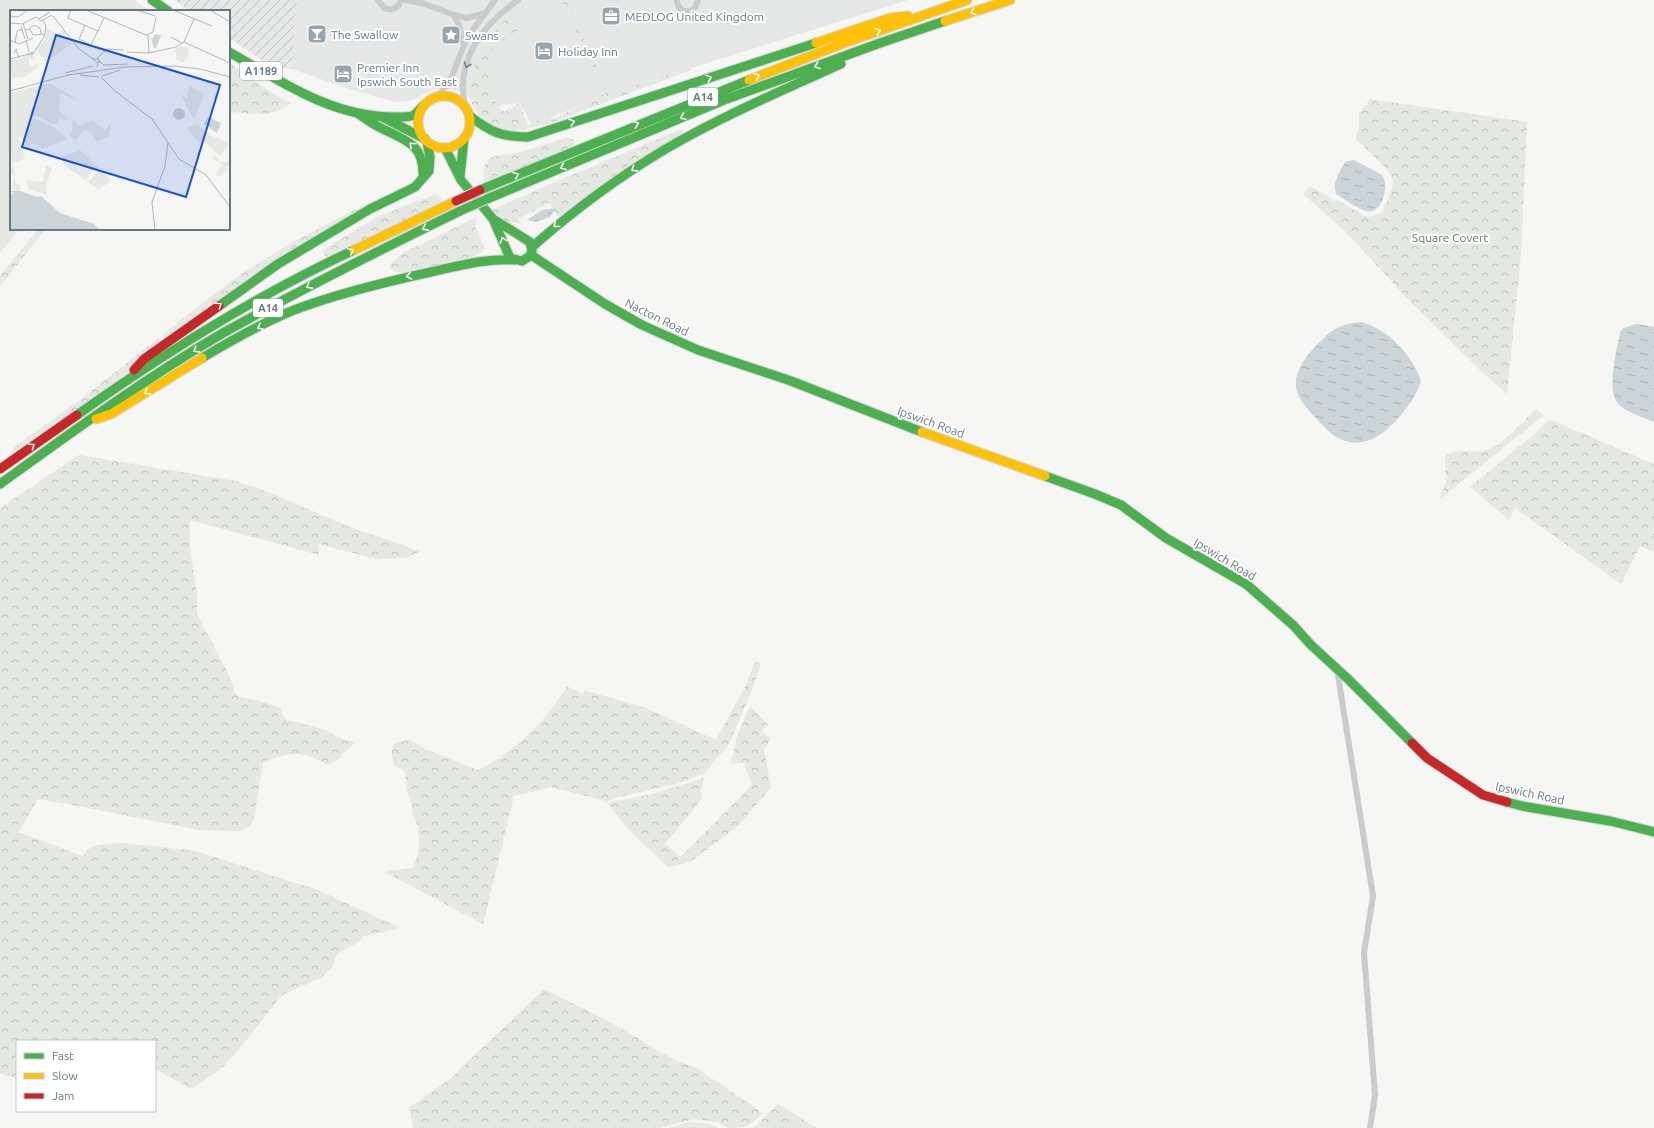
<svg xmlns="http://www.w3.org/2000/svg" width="1654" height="1128" font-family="Ubuntu,sans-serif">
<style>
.built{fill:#e6e7e7}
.industrial{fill:url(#industrial-furrows)}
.green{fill:#e6e9e3}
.forest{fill:url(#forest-crowns)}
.water{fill:url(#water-ripples)}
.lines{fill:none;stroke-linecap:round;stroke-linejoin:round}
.fast-casing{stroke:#d3d4d5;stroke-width:11}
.slow-casing{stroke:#d3d4d5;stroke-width:11}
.jam-casing{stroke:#d3d4d5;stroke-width:11}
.street{stroke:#cacccc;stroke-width:6}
.fast{stroke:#4caf50;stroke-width:9}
.slow{stroke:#ffc107;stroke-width:9}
.jam{stroke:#c62828;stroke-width:9}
.fast-bridge-casing{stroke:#d3d4d5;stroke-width:11;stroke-linecap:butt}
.jam-bridge-casing{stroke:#d3d4d5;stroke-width:11;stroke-linecap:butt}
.fast-bridge{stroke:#4caf50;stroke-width:9}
.jam-bridge{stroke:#c62828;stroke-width:9}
.oneway{stroke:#f6fbf6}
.oneway2{stroke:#6a7d89}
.labels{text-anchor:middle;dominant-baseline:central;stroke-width:4;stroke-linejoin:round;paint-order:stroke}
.shield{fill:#fff;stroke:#93a1aa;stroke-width:1}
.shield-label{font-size:11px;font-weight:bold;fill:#657985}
.poi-label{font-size:12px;fill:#657985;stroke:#fff;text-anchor:start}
.park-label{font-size:12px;fill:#667760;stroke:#fff}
.street-label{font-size:12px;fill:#657985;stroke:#fff}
.inset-road{fill:none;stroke:#afb9be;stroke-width:1}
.view{fill:#1d4ed8;fill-opacity:0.15;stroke:#1d4ed8;stroke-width:2}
.inset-edge{fill:none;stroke:#657985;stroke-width:2}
</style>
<defs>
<pattern id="industrial-furrows" width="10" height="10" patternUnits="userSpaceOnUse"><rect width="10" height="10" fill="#e6e7e7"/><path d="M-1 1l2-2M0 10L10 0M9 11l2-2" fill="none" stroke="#bec0c1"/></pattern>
<pattern id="forest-crowns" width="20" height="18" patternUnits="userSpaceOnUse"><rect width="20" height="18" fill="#e6e9e3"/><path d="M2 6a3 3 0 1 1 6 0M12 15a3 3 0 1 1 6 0" fill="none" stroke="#bec2be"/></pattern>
<pattern id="water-ripples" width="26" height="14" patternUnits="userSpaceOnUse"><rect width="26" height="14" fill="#cbd4d6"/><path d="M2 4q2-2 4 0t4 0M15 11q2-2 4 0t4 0" fill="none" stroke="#a8b1b3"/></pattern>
</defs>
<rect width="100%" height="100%" fill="#f6f6f5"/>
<path class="built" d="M297,0H908L612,93L532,125L519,103L479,107L466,94L451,89H434L413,100L395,102L343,87L292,69Z"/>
<path class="industrial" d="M174,0H297L292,69L272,67L229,38V11H190Z"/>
<path class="green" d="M0,0H134L151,11H11V229H19L0,253Z"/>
<path class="forest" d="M561,0H566L606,88L611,86L612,93L690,68L691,70L548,124L517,131L512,137C501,135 498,132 489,125C482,119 473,109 471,100C466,76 481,49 495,32C499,26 503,18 511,19C517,20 521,27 524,31L521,29L492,47L495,51L488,49L486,57L491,59V62H486V70H494V72L489,73L490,83H495L490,86L492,95L497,96L495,99L497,105H502L499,108L505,112L508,108L511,109L519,103L528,125L548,115L546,110L551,118H555L606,93Z
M229,63L277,96L291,103C277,117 248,115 229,111Z
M1370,99L1527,122L1521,254L1507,394L1484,374L1404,295L1344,230L1303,194L1309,186L1327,195L1332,201L1337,200L1363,215L1369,217L1382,212C1402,175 1392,175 1366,149C1362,144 1359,143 1356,137L1359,127V114Z
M679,130H682L683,133L585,200L558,217L549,203L518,219L520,223L517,224L514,222L511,224V228L487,212L553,183Z
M569,137L574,140V146L486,184C482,179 483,163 489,159C495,155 506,155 513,154C532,149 551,142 569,137Z
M435,194L440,196L444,204L329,258L324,255L323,251L326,248L377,217Z
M381,198L151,356L54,428L15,455L12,451L15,448L14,447L85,396L158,338L163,341H166L163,334C193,311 222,286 254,266C294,240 337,218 381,198Z
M477,217L475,226L485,248C480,260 413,272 399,272C395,271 393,270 390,268L391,263L404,252Z
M38,229H46L0,286V276Z
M1535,409L1544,415L1440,499L1446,481L1445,457C1457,446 1473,455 1487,450C1503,445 1523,422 1535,409Z
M1551,420L1654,464V552L1640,546L1621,584L1515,508L1509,520L1470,487L1533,435L1547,421Z
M79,455L236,481L266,491L350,527L420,551L406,558L376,559L318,544L319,555L190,520V548L197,594C198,602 196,608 198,616L231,679L235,693L239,697L261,701L281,708L282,715L287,720L323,729L346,741H353L354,744L345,751L339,759L327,765C306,750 284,752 263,763L254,820L250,826L240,831L199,830L83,807L38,799L19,832L82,856L92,846L106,844L126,843L196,851L279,878L316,889L400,928L364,936L359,942L339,953L335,958L334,965L321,978L282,995L241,1047L221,1069L191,1089L155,1069V1041H17V1080L13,1077L0,1074V508Z
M755,661L761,664L748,700L728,746L714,761L707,771L703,774L676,784L619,797L606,801L551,787L514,796L483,924L385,872C396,868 402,871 413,868L418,855L419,843L418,826L412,813V804L407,792L405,773L402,769L394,766C392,757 389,750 396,742L405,741L409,739L425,749L478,770C515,752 546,721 567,686L582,694L584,690L646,708L716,740L746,685Z
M750,706L768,725L762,731L771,739L764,748L771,788L738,826L689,863L688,861L684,864L667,867L628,829L607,803L652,794L704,778L701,791L702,799L665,844L681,857L752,785L744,763L731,764L737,736Z
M544,989C568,1001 594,1013 619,1027C639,1038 674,1063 695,1067L763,1113L751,1124L744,1127L729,1128L717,1122L694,1119L659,1128H413L409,1108L451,1078Z
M778,1104L817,1128H753Z
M690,1122L709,1124L720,1128H668Z"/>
<path class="water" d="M1354,160L1382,175C1390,186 1382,215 1367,211C1357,209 1345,199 1336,194C1332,182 1340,172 1345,162Z
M556,208L550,217L536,222L527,220L542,210Z
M1361,322C1388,329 1411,354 1421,380C1417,395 1410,404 1400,416C1384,435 1362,451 1338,438C1329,433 1322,424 1315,417C1308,409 1297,399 1296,387C1294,373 1305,357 1315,347C1330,331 1338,324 1361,322Z
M1636,324L1654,327V422C1645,418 1624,411 1618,404C1606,389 1617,350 1620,333L1623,328Z"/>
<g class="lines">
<defs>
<path id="fast" d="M152,0L168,11
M229,52C280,81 332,117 393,117C400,117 409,118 414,115C417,113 420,109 423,106
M357,113C365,118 372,124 381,128C405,140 424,144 423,175
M470,116C490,132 502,137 528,137L816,43
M384,118L425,139
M445,148L461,180L493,219L510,258L522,261L530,256L532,251L530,242L493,219
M460,176L464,139
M480,190L749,80
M487,199L724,100L880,43L945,21
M532,247C573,211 617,178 664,150C720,117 781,91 841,64
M531,255L605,304L642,325L698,350L791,381L922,432
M219,306L278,264L370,209L415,187L429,171L430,157L427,142
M202,358C232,340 262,323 294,310C339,293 385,282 431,272C459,266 486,258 515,260
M77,415C164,353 256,296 354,250
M1045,476L1095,494L1121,505L1166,538L1246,584L1293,625L1311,645L1347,678L1412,743
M0,484C72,432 146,378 223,333C301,289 380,250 460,211
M1507,802L1522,806L1610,821L1654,832"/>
<path id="slow" d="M945,21L1010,0
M816,43L890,18L908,16
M749,80L844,43L967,0
M418 122a26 26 0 1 1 52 0a26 26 0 1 1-52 0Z
M354,250L456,201
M96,419L111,414L202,358
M922,432L1045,476"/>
<path id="jam" d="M134,370L144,359L219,306
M0,469L77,415
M1412,743L1427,758L1483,795L1507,802"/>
</defs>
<use href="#fast" class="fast-casing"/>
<use href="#slow" class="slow-casing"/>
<use href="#jam" class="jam-casing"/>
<path class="street" d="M378,0L384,8C392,11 399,8 401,0
M406,0L425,4L454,15L467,18L483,14
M677,0C677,7 681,11 688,12L695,8L698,0
M454,15L460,28L464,45
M436,97L449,84L464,45L472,31L495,0
M465,106C455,60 483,25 518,0
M1337,669L1373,896L1364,953L1375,1095L1370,1128"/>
<use href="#fast" class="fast"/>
<use href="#slow" class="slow"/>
<use href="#jam" class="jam"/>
<defs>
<path id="fast-bridge" d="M460,211L487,199"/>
<path id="jam-bridge" d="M456,201L480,190"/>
</defs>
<use href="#fast-bridge" class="fast-bridge-casing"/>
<use href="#jam-bridge" class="jam-bridge-casing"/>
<use href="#fast-bridge" class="fast-bridge"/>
<use href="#jam-bridge" class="jam-bridge"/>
</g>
<defs><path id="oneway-chevron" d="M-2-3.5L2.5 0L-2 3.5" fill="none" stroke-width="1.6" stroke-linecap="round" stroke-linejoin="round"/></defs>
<g class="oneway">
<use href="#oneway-chevron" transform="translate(973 12) rotate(162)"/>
<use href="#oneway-chevron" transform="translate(878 31) rotate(-20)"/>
<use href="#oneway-chevron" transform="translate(817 66) rotate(160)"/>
<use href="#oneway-chevron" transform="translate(757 76) rotate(-22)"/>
<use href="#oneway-chevron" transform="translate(709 78) rotate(-18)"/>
<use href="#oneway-chevron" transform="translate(683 117) rotate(158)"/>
<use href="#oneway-chevron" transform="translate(572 122) rotate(-18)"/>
<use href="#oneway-chevron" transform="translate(636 124) rotate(-22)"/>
<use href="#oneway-chevron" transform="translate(412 145) rotate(-137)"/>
<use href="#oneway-chevron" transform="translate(563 167) rotate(157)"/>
<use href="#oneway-chevron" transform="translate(634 169) rotate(147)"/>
<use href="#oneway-chevron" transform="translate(516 175) rotate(-23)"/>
<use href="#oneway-chevron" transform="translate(556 225) rotate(141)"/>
<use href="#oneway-chevron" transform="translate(425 228) rotate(154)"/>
<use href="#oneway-chevron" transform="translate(503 240) rotate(-110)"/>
<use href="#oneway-chevron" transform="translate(351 251) rotate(-25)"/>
<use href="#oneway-chevron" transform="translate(409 276) rotate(169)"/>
<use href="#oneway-chevron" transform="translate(309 286) rotate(151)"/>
<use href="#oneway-chevron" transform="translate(219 305) rotate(-35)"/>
<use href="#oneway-chevron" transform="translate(260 327) rotate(153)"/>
<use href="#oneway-chevron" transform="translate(196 350) rotate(148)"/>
<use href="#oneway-chevron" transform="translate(147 392) rotate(149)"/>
<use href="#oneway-chevron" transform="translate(32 446) rotate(-35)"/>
</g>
<use class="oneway2" href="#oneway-chevron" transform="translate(467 65) rotate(109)"/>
<defs>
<symbol id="office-square" viewBox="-11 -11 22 22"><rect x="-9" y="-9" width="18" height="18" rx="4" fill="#98a5ac" stroke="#fff"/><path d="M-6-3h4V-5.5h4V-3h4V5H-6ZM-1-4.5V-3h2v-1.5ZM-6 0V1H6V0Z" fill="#fff"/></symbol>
<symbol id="bar-square" viewBox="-11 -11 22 22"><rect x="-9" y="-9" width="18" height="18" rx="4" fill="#98a5ac" stroke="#fff"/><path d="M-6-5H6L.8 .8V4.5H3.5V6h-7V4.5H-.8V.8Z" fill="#fff"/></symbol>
<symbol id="sight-square" viewBox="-11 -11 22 22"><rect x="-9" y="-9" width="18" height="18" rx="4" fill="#98a5ac" stroke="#fff"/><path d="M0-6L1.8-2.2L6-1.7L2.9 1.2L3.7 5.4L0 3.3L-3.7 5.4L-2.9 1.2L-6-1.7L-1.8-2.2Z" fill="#fff"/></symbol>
<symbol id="hotel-square" viewBox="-11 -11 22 22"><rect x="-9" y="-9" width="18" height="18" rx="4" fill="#98a5ac" stroke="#fff"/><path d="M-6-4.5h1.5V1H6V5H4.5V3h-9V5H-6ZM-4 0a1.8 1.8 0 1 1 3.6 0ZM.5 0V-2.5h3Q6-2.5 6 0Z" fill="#fff"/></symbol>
</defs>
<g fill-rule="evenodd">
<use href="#office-square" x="600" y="5" width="22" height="22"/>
<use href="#bar-square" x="306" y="23" width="22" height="22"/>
<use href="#sight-square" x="440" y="24" width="22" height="22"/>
<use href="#hotel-square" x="533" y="40" width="22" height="22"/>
<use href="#hotel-square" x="332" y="63" width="22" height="22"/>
</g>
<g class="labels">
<g class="shield">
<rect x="240" y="62" width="42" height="18" rx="3"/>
<rect x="688" y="88" width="30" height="18" rx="3"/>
<rect x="253" y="299" width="30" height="18" rx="3"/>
</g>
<g class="shield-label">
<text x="261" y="71">A1189</text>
<text x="703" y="97">A14</text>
<text x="268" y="308">A14</text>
</g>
<g class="poi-label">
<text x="625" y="16">MEDLOG United Kingdom</text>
<text x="331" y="34">The Swallow</text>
<text x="465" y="35">Swans</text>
<text x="558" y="51">Holiday Inn</text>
<text x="357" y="67">Premier Inn<tspan x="357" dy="14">Ipswich South East</tspan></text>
</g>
<g class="park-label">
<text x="1450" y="237">Square Covert</text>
</g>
<g class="street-label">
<text transform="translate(657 317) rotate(26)">Nacton Road</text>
<text transform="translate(931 422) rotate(20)">Ipswich Road</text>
<text transform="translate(1225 559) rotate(31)">Ipswich Road</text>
<text transform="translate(1530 793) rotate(12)">Ipswich Road</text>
</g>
</g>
<g transform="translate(10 10)">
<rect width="220" height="220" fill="#f6f6f5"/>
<path d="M37,18L46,24L53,20L62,33L36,52L27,40L23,44L25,49L21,50L19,46V53L22,57L28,53L29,57L14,67L0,68V50L10,49L27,39L34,31Z" fill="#e6e9e3"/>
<path d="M171,36L179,38L178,47L173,52L166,50V43L163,41ZM40,73L71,92L50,83L49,101L59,110L49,109L45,115L26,106L23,108L40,115L58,129L32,139L25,133L17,136L11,127L9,128L15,149L3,153L6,174L11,176L9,182L0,178V175L3,177L4,166L1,162L3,154L0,145V83ZM179,76L194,84L184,110L170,84L177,88ZM82,110L95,120L101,113L99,127L86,131L82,123L73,120L66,131L58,123H62L63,111L70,116ZM187,114L202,126L220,133L210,146L192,129L189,132L180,122L177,118ZM70,140L101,170L89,180L78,172L87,162L85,159L75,170L54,155L53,147ZM203,145L208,147V151L217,152L220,148V156H214L220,160V162L217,160L209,167L205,164L212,155L203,149ZM36,156L42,158L36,175L37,185L19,179L17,173V170L33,172Z" fill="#e6e9e3"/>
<path d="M146,24L151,26L146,38H144L141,29ZM163 104a6 6 0 1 1 12 0a6 6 0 1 1-12 0ZM198,107L211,113L207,123L194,114ZM0,181H10L27,187L31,186L50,203L84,214L90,220H0V184H4Z" fill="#cbd4d6"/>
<path class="inset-road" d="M61,0L58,8L88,21L94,8M76,0L136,25L143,22L146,7M127,0L145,6M163,0L202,16M200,0L220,12M0,6L8,7L18,0M43,6L68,38L88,53M29,9L40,2M0,13L12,14L26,7L31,11L42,5M13,13L18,29M75,15L69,29L81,35L88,21M11,16L15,29M19,19L24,15L30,18L31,24M15,20L20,19L23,25L35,24M138,25L139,43M161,27L172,33M0,30L9,34L23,28M16,30L19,42M174,32L220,53M5,33L7,21L12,19M23,42L19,44H23L34,27L36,16L33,10M117,42L139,43L166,37L174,32L184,9M4,43L6,39L9,48M87,48L97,39L114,40M0,49L19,44M82,49H89L87,57M89,51L94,55L118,54M55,63L83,56M70,65L89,67M92,66L110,60M91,67L105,81L142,109L169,149L196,165L220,197M0,81L58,65L115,57L163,56L190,59L220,67M145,220L142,192L155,156L158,133"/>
<path class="view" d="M46,25L210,75L176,187L12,137Z"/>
<rect width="220" height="220" class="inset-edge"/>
</g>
<rect x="16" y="1040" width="140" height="72" fill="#ffffff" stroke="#c1c9ce"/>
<rect x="24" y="1053" width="20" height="6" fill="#4caf50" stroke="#c1c9ce"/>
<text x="52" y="1060" font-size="12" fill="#657985">Fast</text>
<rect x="24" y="1073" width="20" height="6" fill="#ffc107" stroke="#c1c9ce"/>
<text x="52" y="1080" font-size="12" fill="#657985">Slow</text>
<rect x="24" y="1093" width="20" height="6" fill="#c62828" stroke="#c1c9ce"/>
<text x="52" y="1100" font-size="12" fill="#657985">Jam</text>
</svg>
